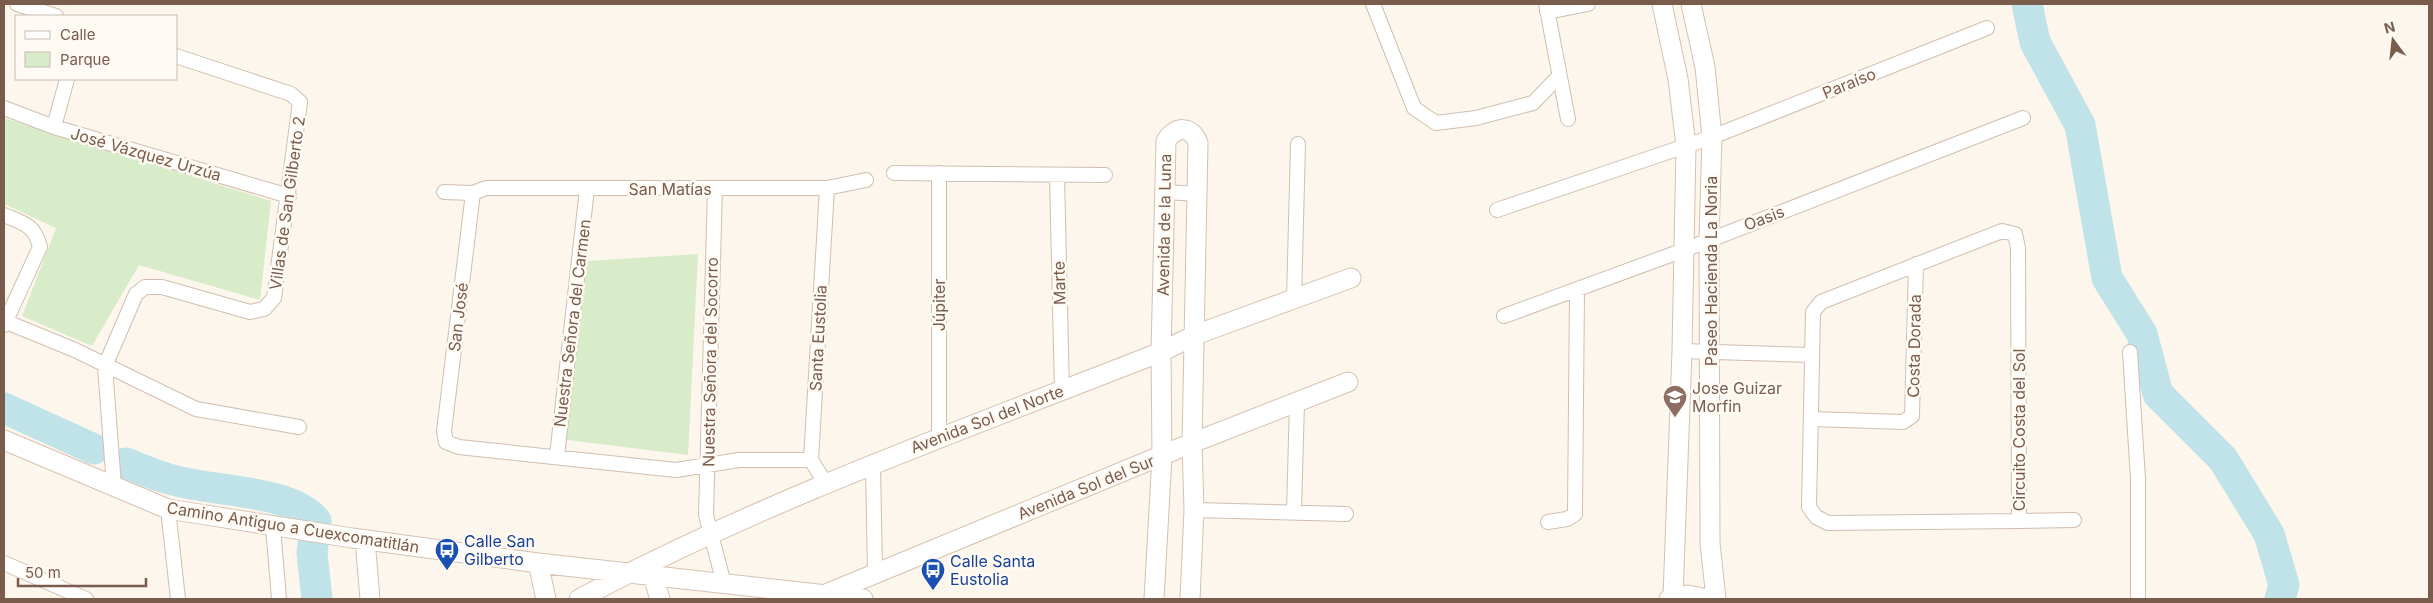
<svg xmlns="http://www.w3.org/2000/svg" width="2433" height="603" font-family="Inter,sans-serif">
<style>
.green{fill:#d8ecc9}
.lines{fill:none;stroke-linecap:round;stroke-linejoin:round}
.river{stroke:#bfe3e8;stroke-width:31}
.street-casing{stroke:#d1beb0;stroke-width:16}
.secondary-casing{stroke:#d6c0b0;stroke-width:21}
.street{stroke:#fff;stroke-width:14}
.secondary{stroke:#fff;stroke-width:19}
.labels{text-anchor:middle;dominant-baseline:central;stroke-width:5;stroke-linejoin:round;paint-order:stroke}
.street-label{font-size:16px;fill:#7a5c4d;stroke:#fffaf3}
.education-label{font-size:16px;fill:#785e54;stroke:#fffaf3;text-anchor:start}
.transit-label{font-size:16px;fill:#164399;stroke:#fffaf3;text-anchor:start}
</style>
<rect width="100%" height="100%" fill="#fdf6ec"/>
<path class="green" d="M4,118L271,201L260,300L139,265L92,346L22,316L56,228L4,204Z
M698,254L688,455L560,439L587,261Z"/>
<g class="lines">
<path class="river" d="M2027,4L2035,42L2080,125L2107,278L2142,334L2158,394L2223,459L2269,534L2284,585L2280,599
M4,408L94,449
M126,463C141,469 157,476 173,480C212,492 290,489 316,521L312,553L317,599"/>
<defs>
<path id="street" d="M17,4L56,16
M1373,4L1414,108L1436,123L1476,118L1533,103L1559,76
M1546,4L1568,119
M1547,12L1588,4
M4,108L54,127L289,196
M54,127L67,79
M894,173L1105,175
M939,173V437
M1057,176L1062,391
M715,188L706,515L724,584
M444,192L473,193L486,188H827L866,180
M1165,192L1198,194
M473,193L444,431L446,442L459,447L676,470L739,460H811
M1497,210L1712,137L1987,28
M4,215C23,223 35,225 40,247L4,325
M2002,231L2015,234L2018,248L2019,521L1828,523L1816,517L1809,507L1813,312L1821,302Z
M1294,300L1298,144
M1504,316L1684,250L2023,118
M4,321L75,350L196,409L299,427
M1682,351L1811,355
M2130,352L2138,479V599
M1812,419L1903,422L1912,416L1916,264
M557,456L587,189
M873,465L875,573
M826,484L811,460L827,188
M114,487L105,366L136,294L145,287H162L250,312L264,309L274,298L300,102L291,94L176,56
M168,509L178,599
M1194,510L1346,514
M1294,512L1297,402
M2019,521L2074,520
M1548,522L1567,519L1575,514L1577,289
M273,527L279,599
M4,563L86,599"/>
<path id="secondary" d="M1662,4L1678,79L1686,146L1682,351L1673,597
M1691,4L1705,67L1712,137L1709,240L1710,543L1716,599
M4,440L168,509L352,538L538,563L863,599
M365,540L370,599
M538,563L546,599
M653,576L660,599
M826,594L1192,443L1348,382
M579,599C765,500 965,429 1161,352L1195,335L1351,278
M1154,599L1162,456L1161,352L1166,141C1176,126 1191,125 1198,143L1192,443L1194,510L1190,599
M1669,599L1688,595L1708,599"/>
</defs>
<use href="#street" class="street-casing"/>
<use href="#secondary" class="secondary-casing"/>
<use href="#street" class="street"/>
<use href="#secondary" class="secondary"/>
</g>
<defs>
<symbol id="school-pin" viewBox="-11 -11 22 30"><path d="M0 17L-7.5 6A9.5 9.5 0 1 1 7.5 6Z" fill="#8d6e63" stroke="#fffaf3"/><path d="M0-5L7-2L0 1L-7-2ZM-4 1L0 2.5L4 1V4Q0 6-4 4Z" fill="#fff"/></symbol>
<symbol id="bus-pin" viewBox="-11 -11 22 30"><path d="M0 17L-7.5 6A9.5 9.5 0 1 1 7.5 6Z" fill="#1a4fb4" stroke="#fffaf3"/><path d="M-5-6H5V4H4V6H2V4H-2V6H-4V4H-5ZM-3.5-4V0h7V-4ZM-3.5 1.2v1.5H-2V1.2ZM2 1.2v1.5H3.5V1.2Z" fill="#fff"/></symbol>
</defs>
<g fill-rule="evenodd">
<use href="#school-pin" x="1661" y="383" width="28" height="38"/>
<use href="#bus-pin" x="433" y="536" width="28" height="38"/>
<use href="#bus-pin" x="919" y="556" width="28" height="38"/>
</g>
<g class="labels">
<g class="street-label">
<text transform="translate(1849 83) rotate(-22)">Paraíso</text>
<text transform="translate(146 154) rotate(16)">José Vázquez Urzúa</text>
<text x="670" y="189">San Matías</text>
<text transform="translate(287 203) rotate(-82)">Villas de San Gilberto 2</text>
<text transform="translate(1764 218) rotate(-21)">Oasis</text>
<text transform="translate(1164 225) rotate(-89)">Avenida de la Luna</text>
<text transform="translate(1711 271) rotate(-90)">Paseo Hacienda La Noria</text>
<text transform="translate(1059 283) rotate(-91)">Marte</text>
<text transform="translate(939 305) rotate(-90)">Júpiter</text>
<text transform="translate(458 317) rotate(-83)">San José</text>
<text transform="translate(572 323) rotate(-83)">Nuestra Señora del Carmen</text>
<text transform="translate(818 338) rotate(-87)">Santa Eustolia</text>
<text transform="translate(1914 346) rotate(-89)">Costa Dorada</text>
<text transform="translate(710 362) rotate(-89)">Nuestra Señora del Socorro</text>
<text transform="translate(987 419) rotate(-21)">Avenida Sol del Norte</text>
<text transform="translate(2019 430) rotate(-90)">Circuito Costa del Sol</text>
<text transform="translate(1086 487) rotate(-22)">Avenida Sol del Sur</text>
<text transform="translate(293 527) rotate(9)">Camino Antiguo a Cuexcomatitlán</text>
</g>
<g class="education-label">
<text x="1692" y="388">Jose Guizar<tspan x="1692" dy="18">Morfin</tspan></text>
</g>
<g class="transit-label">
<text x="464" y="541">Calle San<tspan x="464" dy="18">Gilberto</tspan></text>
<text x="950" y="561">Calle Santa<tspan x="950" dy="18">Eustolia</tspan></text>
</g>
</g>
<rect width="2433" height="603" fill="none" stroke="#7a5c4d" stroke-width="10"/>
<rect x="15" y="15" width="162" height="65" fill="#fffaf3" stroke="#cabbb1"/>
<rect x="25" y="31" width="25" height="8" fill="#ffffff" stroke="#cabbb1"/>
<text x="60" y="40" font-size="15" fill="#7a5c4d">Calle</text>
<rect x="25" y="52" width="25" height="15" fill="#d8ecc9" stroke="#cabbb1"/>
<text x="60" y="65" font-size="15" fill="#7a5c4d">Parque</text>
<g transform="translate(2393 40) rotate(345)" stroke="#fffaf3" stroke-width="4" paint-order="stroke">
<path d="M0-4L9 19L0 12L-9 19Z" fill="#7a5c4d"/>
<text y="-8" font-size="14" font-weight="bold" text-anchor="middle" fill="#7a5c4d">N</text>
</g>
<path d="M18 578v8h128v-8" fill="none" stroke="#7a5c4d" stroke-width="2.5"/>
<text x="25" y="578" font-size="15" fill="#7a5c4d" stroke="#fffaf3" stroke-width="4" paint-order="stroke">50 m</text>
</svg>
